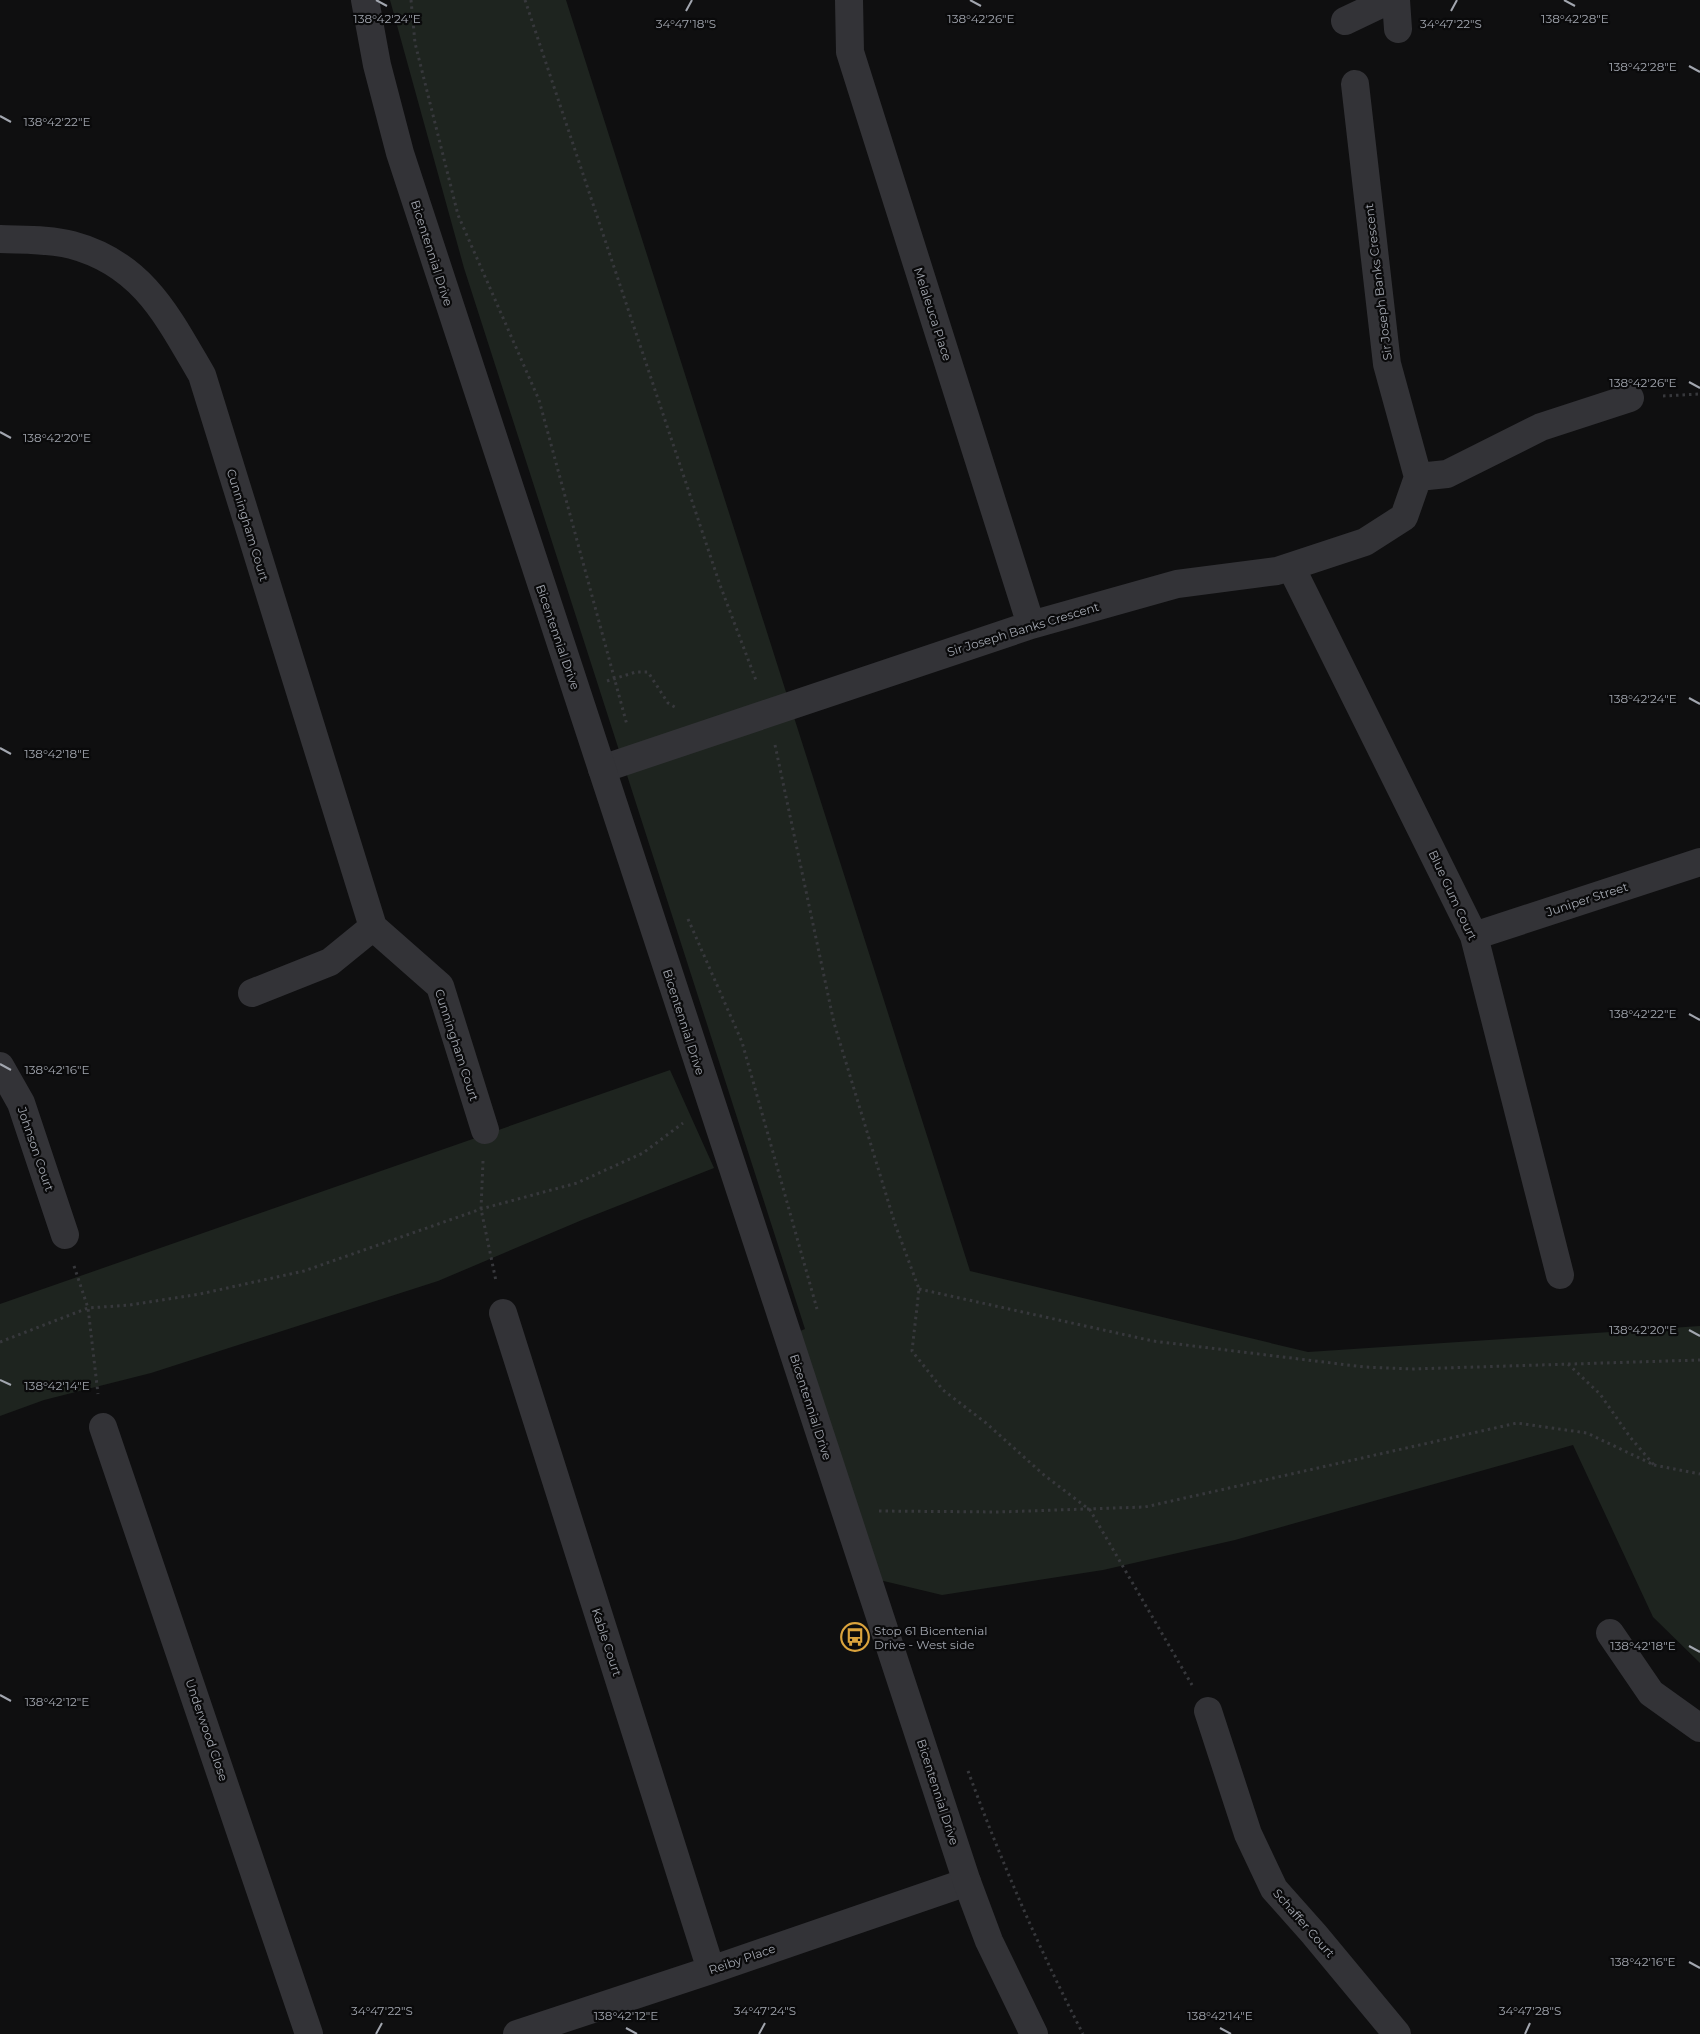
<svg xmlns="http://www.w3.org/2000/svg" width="1700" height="2034" font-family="Montserrat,sans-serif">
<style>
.green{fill:#1e241f}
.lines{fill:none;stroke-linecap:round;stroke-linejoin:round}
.path{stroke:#37383c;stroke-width:3;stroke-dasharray:2.5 4;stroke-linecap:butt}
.minor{stroke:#333337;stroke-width:28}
.tertiary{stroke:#333337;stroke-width:28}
.ticks{fill:none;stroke:#a2a6af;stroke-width:2}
.labels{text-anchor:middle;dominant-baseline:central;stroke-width:4.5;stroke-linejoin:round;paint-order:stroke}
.street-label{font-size:12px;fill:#a2a6af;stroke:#0a0a0b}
.poi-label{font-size:12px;fill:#a2a6af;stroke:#0a0a0b;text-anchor:start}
.ticks-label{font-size:12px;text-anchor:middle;fill:#a2a6af;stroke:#0a0a0b;stroke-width:4.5;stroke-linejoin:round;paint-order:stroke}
</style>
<rect width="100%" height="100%" fill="#0f0f10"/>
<path class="green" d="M390,0H566L970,1271L1308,1352L1700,1326V1663L1653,1617L1573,1445L1235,1540L1103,1570L942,1595L867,1577L788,1336L805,1329L464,268Z
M670,1070L714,1168L582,1220L438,1281L151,1373L44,1400L0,1416V1304Z"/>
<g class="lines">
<path class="path" d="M411,0L415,43L458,215L539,400L627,725
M525,0L720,585L757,683
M1663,396L1700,394
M607,681L636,672H648L668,703L678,709
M775,745L834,1023L895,1224L919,1289L912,1351L943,1390L986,1423L1044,1475L1090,1510L1192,1685
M688,919L742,1042L817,1309
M483,1161L481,1209L496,1281
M74,1266L88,1308L98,1394
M919,1289L1153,1341L1364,1367L1412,1369L1700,1360
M0,1342L88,1308L130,1305L200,1294L304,1271L481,1209L577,1183L643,1153L683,1123
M1654,1465L1700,1474
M879,1511L998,1512L1145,1507L1517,1423L1587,1433L1654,1465L1630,1437L1600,1394L1568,1364
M968,1771C1001,1861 1039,1949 1083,2034"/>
<path class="minor" d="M849,0L850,52L1031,625
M1396,0L1398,29
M1345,21L1389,0
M1355,84L1387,364L1418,477
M0,239C23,240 50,239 72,245C143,264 168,317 202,375L373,927L330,962L252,993
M1291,567L1474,936L1560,1275
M602,769L1031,625L1177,584L1277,571L1365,542L1404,517L1418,477L1447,474L1541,427L1630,398
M373,927L440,986L485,1130
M1474,936L1700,862
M0,1066L21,1103L65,1235
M503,1313L711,1970
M103,1427L309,2034
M1610,1633L1651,1693L1700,1728
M1208,1711L1248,1834L1274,1889L1314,1934L1397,2034
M517,2034L711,1970L967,1882"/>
<path class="tertiary" d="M365,0L377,65L400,153L967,1882L989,1941L1034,2034"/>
</g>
<path class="ticks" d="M376,0L387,6M970,0L981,6M1564,0L1575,6M686,11L692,0M1451,11L1457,0M1689,66L1700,72M0,116L11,122M1689,382L1700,388M0,432L11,438M1689,698L1700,704M0,748L11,754M1689,1014L1700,1020M0,1064L11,1070M1689,1330L1700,1336M0,1380L11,1385M1689,1646L1700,1652M0,1695L11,1701M1689,1962L1700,1968M626,2028L637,2034M1220,2028L1231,2034M376,2034L382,2023M759,2034L765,2023M1525,2034L1530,2023"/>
<defs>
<symbol id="bus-ring" viewBox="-11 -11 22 22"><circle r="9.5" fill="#0a0a0b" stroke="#daa33d" stroke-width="1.5"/><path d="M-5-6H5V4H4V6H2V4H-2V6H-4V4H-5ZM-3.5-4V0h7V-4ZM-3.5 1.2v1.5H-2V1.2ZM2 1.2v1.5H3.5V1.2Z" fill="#daa33d"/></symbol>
</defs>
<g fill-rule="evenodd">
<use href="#bus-ring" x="839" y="1621" width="32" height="32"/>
</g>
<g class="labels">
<g class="street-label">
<text transform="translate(432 253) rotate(72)">Bicentennial Drive</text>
<text transform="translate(1378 282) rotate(-97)">Sir Joseph Banks Crescent</text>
<text transform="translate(933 314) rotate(72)">Melaleuca Place</text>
<text transform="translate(248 525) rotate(73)">Cunningham Court</text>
<text transform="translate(1023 629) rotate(-17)">Sir Joseph Banks Crescent</text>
<text transform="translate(558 637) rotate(71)">Bicentennial Drive</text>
<text transform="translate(1453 895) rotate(65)">Blue Gum Court</text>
<text transform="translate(1587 899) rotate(-18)">Juniper Street</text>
<text transform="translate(684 1022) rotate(72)">Bicentennial Drive</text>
<text transform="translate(457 1045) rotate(72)">Cunningham Court</text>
<text transform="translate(36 1149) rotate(71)">Johnson Court</text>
<text transform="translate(811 1407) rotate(72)">Bicentennial Drive</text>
<text transform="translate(607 1642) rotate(72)">Kable Court</text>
<text transform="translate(207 1730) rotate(71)">Underwood Close</text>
<text transform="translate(938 1792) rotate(72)">Bicentennial Drive</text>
<text transform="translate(1304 1923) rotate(49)">Schaffer Court</text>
<text transform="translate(742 1959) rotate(-19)">Reiby Place</text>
</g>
<g class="poi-label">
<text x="874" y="1630">Stop 61 Bicentenial<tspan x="874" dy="14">Drive - West side</tspan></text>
</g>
</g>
<g class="ticks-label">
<text x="387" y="23">138°42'24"E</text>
<text x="981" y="23">138°42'26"E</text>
<text x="1575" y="23">138°42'28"E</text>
<text x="686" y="28">34°47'18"S</text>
<text x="1451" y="28">34°47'22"S</text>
<text x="1643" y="71">138°42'28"E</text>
<text x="57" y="126">138°42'22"E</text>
<text x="1643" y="387">138°42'26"E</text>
<text x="57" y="442">138°42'20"E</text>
<text x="1643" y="703">138°42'24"E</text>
<text x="57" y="758">138°42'18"E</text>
<text x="1643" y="1018">138°42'22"E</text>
<text x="57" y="1074">138°42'16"E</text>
<text x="1643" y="1334">138°42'20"E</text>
<text x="57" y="1390">138°42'14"E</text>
<text x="1643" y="1650">138°42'18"E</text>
<text x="57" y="1706">138°42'12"E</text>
<text x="1643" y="1966">138°42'16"E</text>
<text x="382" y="2015">34°47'22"S</text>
<text x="765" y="2015">34°47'24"S</text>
<text x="1530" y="2015">34°47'28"S</text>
<text x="626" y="2020">138°42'12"E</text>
<text x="1220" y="2020">138°42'14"E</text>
</g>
</svg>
